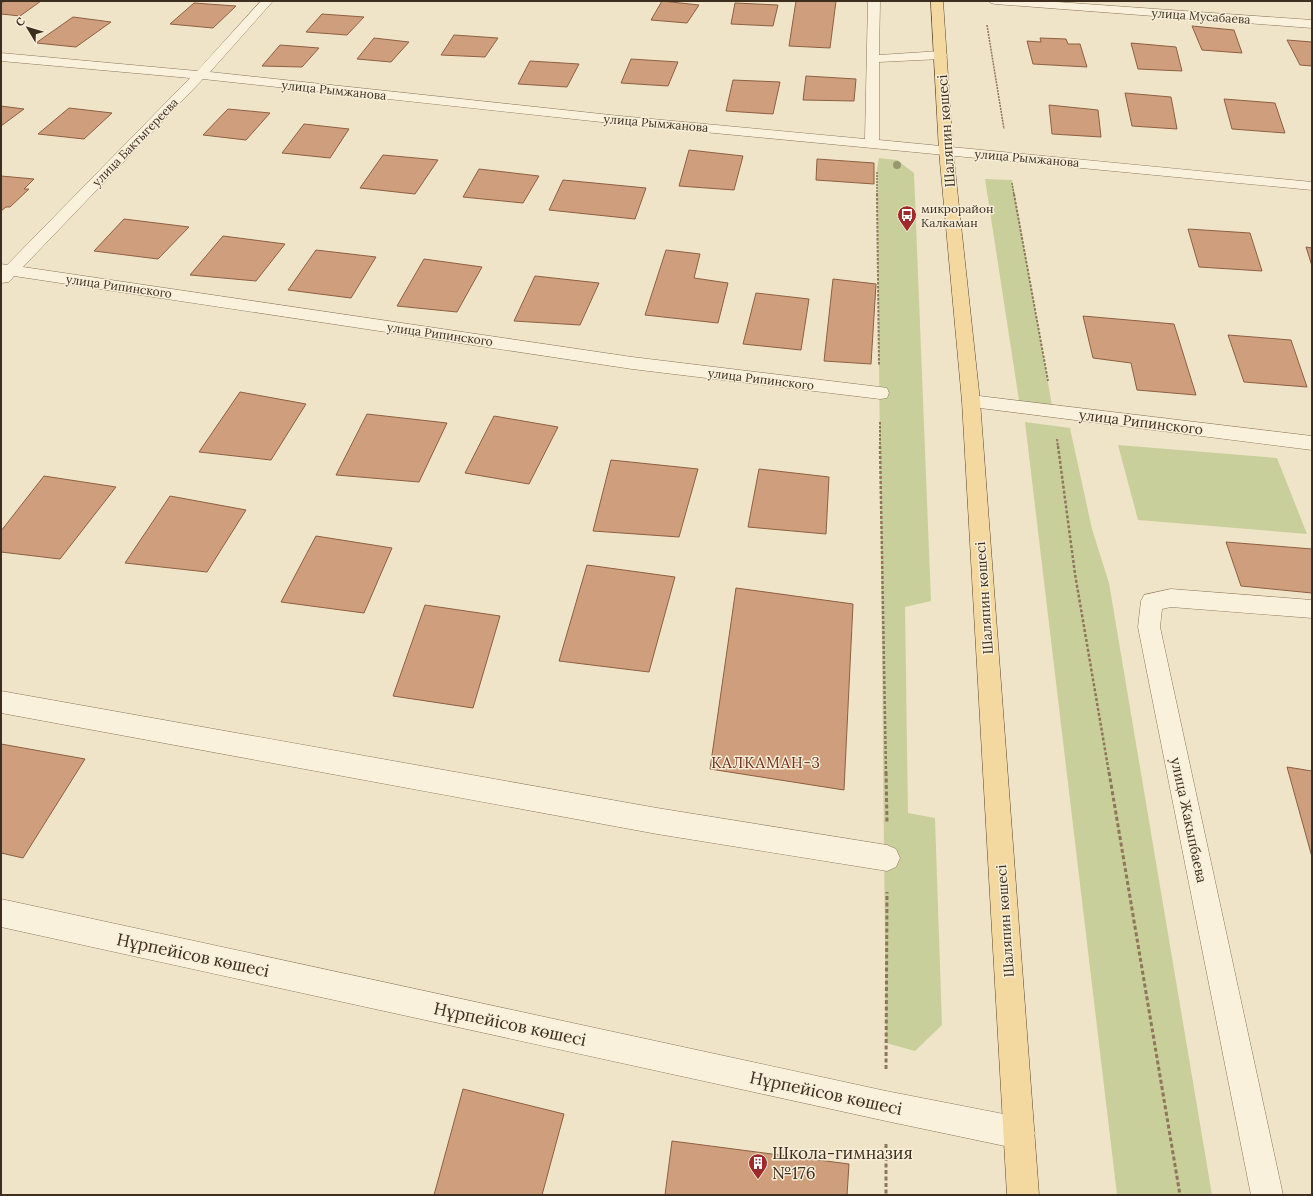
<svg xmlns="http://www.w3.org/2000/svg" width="1313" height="1196" font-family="Lora,serif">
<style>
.green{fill:#c9cf9b}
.building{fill:#cf9f7d;stroke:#8d5f41}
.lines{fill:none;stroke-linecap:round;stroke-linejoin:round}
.minor-casing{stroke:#8d765c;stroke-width:1}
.major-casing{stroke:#5b4430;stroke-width:1}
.path-far3{stroke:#8d765c;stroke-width:1.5;stroke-dasharray:2 1;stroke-linecap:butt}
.path-far2{stroke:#8d765c;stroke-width:2;stroke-dasharray:2.5 1.5;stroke-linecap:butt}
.path-far1{stroke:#8d765c;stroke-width:2.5;stroke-dasharray:3 2;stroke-linecap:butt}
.path{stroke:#8d765c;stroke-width:3;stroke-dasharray:4 2.5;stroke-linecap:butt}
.minor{fill:#faf1dc;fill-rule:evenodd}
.major{fill:#f3d9a0;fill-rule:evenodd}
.tree{fill:#96986f}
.labels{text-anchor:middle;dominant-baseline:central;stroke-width:3;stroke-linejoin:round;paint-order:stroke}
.far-street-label{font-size:12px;fill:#3d2e20;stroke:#f7eed8}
.far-poi-label{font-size:12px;fill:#3d2e20;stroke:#f7eed8;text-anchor:start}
.street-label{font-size:14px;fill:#3d2e20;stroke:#f7eed8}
.neighbourhood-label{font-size:15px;letter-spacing:1px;fill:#6b2e1e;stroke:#f7eed8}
.near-street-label{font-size:17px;fill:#3d2e20;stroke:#f7eed8}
.near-poi-label{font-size:17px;fill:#3d2e20;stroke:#f7eed8;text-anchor:start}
</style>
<rect width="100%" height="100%" fill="#f0e4c8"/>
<path class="green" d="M879,158L897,160L914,173L931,601L905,607L908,813L935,818L942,1025L915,1051L886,1043L877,169Z
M985,179L1012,180L1053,411L1020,407Z
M1025,422L1070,428L1092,529L1109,583L1212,1195H1117Z
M1118,445L1277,458L1307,534L1138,520Z"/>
<path class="building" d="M5,1H41L20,16L1,14V4Z
M662,1L699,5L687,23L651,20Z
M796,1H836L830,48L789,46Z
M194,3L236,6L213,28L170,24Z
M735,3L778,5L773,26L731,24Z
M322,14L364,17L347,35L306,32Z
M73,17L111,22L76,47L36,43Z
M1192,26L1234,30L1242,53L1202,50Z
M454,35L498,38L485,57L441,55Z
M374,38L409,42L391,62L357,59Z
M1040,38L1066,39L1068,44H1080L1087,67L1033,64L1027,41L1041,42Z
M1287,40L1312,42V66L1300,65Z
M1131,43L1176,47L1182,71L1138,69Z
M280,45L319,48L302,67L262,66Z
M631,59L678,62L668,86L621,83Z
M530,61L579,64L567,87L518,84Z
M806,76L856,79L854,101L803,100Z
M733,80L780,82L773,114L726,111Z
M1125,93L1171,97L1177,129L1132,126Z
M1224,99L1275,103L1285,133L1232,129Z
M1049,105L1098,110L1101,137L1052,134Z
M1,106L24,109L1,126Z
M69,108L112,113L84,139L38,134Z
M228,109L270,113L246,140L203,135Z
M304,124L349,129L330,158L282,153Z
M689,150L743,156L734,190L679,186Z
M383,155L438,160L415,194L360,188Z
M817,159L874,163V184L816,180Z
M479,169L539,176L523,203L463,197Z
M1,176L34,179L24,189H29L10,207H6L1,211Z
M563,180L646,188L635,219L549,210Z
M124,219L189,227L158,259L94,251Z
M1188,229L1250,233L1262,271L1199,267Z
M223,236L285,244L256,281L190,275Z
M1306,247L1312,248V266Z
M316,250L376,257L351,298L288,290Z
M666,250L700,254L694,278L728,283L718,323L645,315Z
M424,259L482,267L457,312L397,306Z
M535,276L599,283L580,325L514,321Z
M833,279L876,284L871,364L824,361Z
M756,293L809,299L801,350L743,344Z
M1083,316L1174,324L1196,395L1137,390L1131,363L1093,358Z
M1228,335L1291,340L1307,387L1244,382Z
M240,392L306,404L271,460L199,452Z
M367,414L447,423L419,482L336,475Z
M494,416L558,427L529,484L465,473Z
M611,460L698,469L679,537L593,531Z
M759,469L829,477L826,534L748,527Z
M44,476L116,487L60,559L1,552V531Z
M170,496L246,510L207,572L125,563Z
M316,536L392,548L364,613L281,602Z
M1226,542L1312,549V593L1241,586Z
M587,565L675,577L649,672L559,661Z
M736,588L853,604L844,790L710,769Z
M425,605L500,616L473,708L393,696Z
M1,744L85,759L23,858L1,853Z
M1287,767L1312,771V857Z
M463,1089L564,1114L542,1195H434Z
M672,1141L849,1164L847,1195H665Z"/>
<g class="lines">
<defs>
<path id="minor" d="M261,1H273L210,72L620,116L865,139L868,1H880L879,55L941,51L945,52L947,55L945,58L941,59L879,62V140L1312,182V190L620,124L203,79L23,267L632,357L880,387L887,388L889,393L887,398L880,399L632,369L14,276L9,282L1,283V264L7,265L190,78L1,61V53L197,71Z
M989,1H1043L1312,20V28L995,4L991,3Z
M971,395L1312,436V450L964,406L962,401L964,396Z
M1171,589L1312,600V618L1171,607L1162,609L1160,627L1283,1195H1251L1138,627L1141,601L1144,595Z
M1,691L657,808L887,845L896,849L900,858L896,867L887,871L657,834L1,713Z
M1,899L886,1091L1019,1117L1030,1122L1035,1133L1030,1144L1019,1149L886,1121L1,927Z"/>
<path id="major" d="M931,1H943L953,151L980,401L1039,1195H1007L962,401L939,151Z"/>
</defs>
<use href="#minor" class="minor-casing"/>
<use href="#major" class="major-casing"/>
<path class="path-far3" d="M987,25L1004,129
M877,172V195
M1012,183L1014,195"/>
<path class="path-far2" d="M877,194L879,365
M1014,194L1048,381
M880,422V447
M1057,439L1058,447"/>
<path class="path-far1" d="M880,446L886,773
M1058,446L1075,574L1109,773"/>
<path class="path" d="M886,772L887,823
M1109,772L1180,1195
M886,1069L887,892
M886,1144V1195"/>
<use href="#minor" class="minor"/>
<use href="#major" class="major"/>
</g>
<circle class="tree" cx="897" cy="165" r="4"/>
<defs>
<symbol id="bus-pin" viewBox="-11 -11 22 30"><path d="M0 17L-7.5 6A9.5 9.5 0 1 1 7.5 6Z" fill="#9e2a2b" stroke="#f7eed8"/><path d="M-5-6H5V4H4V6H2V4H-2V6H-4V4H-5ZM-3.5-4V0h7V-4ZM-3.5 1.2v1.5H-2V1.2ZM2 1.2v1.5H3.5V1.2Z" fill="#fff"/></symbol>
<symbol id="building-pin" viewBox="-11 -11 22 30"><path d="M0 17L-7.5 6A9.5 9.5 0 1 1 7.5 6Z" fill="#9e2a2b" stroke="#f7eed8"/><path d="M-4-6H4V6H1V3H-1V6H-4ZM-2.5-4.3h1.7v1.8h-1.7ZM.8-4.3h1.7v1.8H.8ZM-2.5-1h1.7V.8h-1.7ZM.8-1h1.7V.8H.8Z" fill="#fff"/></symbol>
</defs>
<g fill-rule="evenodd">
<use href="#bus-pin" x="896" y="204" width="22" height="30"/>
<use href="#building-pin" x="747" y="1152" width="22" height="30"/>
</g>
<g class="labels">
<g class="far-street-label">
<text transform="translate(1201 16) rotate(4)">улица Мусабаева</text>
<text transform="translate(334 90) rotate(6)">улица Рымжанова</text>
<text transform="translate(656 123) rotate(5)">улица Рымжанова</text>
<text transform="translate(135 142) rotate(-46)">улица Бактыгереева</text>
<text transform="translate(1027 158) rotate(5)">улица Рымжанова</text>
<text transform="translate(119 286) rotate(8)">улица Рипинского</text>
<text transform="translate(440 334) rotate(8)">улица Рипинского</text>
<text transform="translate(761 379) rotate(7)">улица Рипинского</text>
</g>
<g class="far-poi-label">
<text x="921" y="208">микрорайон<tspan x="921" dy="14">Калкаман</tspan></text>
</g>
<g class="street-label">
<text transform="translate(946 131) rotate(-94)">Шаляпин көшесі</text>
<text transform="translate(1141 422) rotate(7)">улица Рипинского</text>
<text transform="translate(984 598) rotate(-94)">Шаляпин көшесі</text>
<text transform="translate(1189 820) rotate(78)">улица Жакыпбаева</text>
<text transform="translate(1005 921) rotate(-94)">Шаляпин көшесі</text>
</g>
<g class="neighbourhood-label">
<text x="766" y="762">КАЛКАМАН-3</text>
</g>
<g class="near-street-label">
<text transform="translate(193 955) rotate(12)">Нұрпейісов көшесі</text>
<text transform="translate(510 1024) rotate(12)">Нұрпейісов көшесі</text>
<text transform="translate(826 1093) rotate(12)">Нұрпейісов көшесі</text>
</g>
<g class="near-poi-label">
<text x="772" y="1153">Школа-гимназия<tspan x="772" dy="20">№176</tspan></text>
</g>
</g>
<rect width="1313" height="1196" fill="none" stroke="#3d2e20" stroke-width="4"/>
<g transform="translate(28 28) rotate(308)" stroke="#f7eed8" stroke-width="3" paint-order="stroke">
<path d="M0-3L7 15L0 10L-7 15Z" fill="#3d2e20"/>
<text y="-6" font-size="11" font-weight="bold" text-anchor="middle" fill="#3d2e20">С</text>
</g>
</svg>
